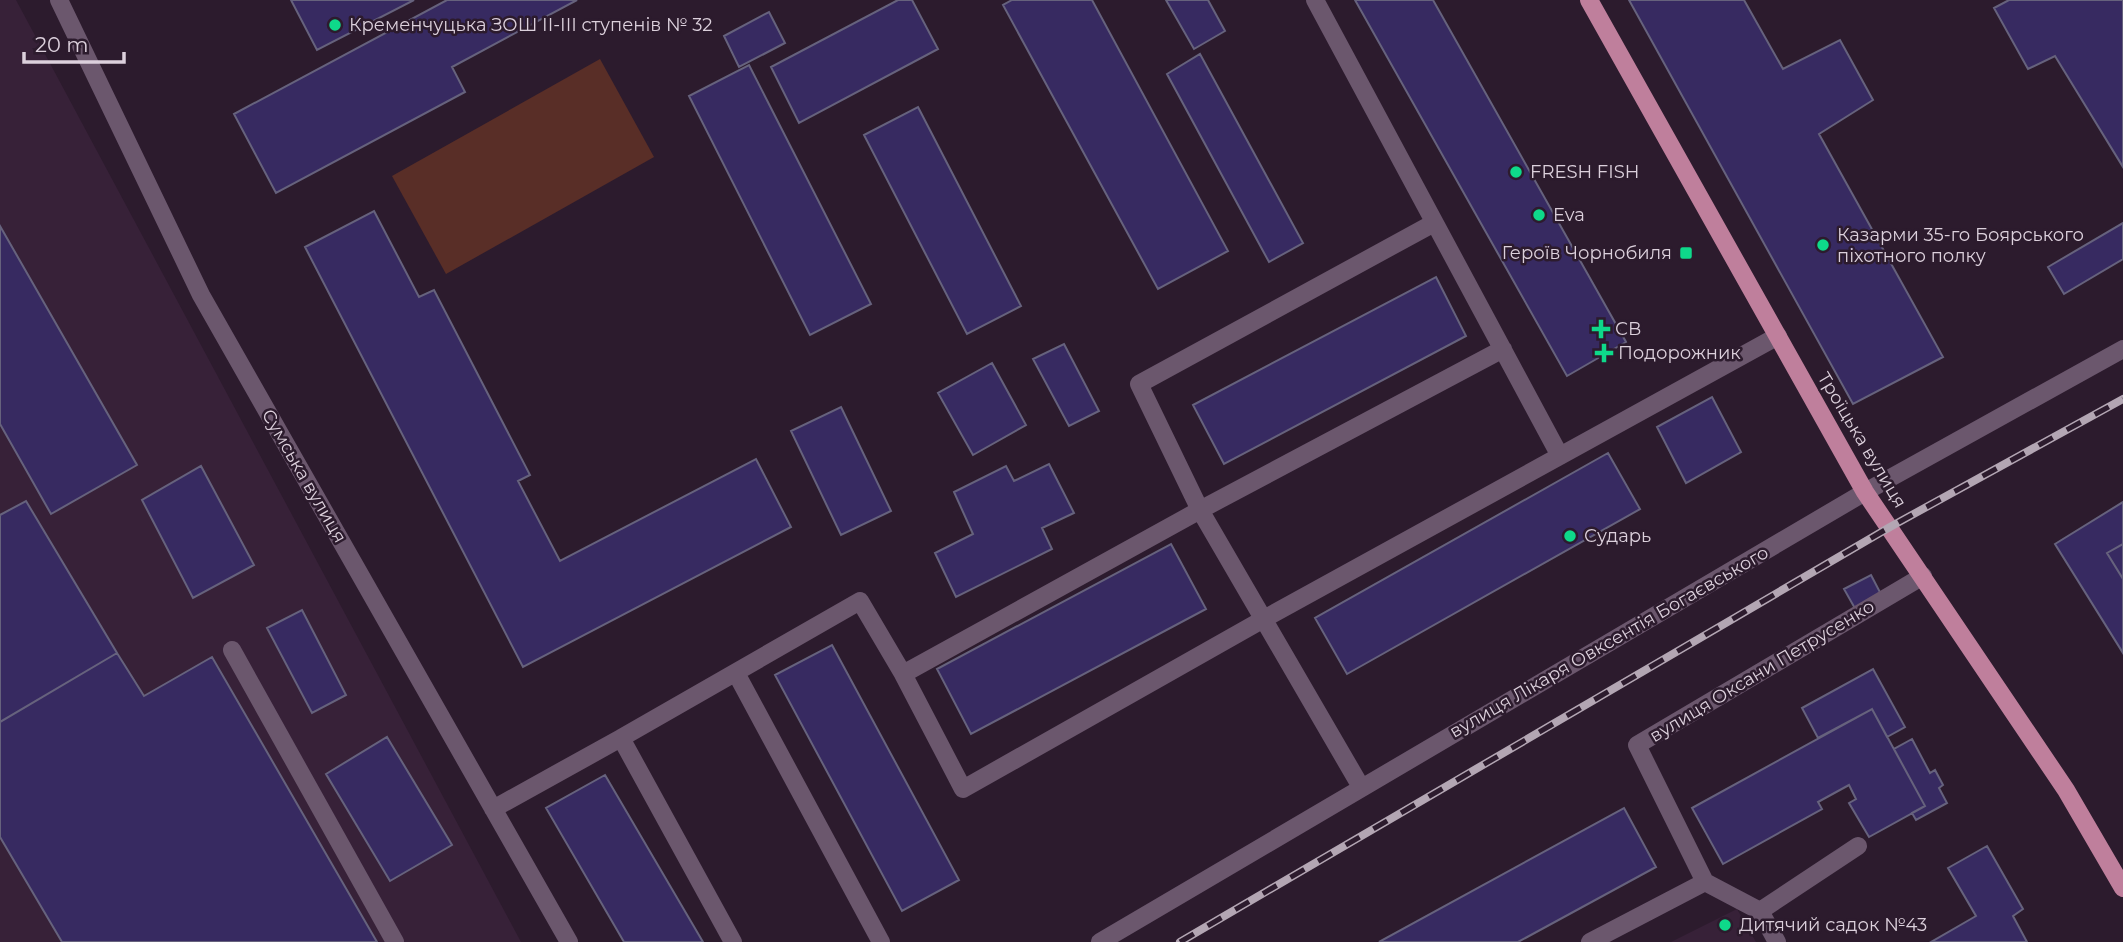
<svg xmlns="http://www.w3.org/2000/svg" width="2123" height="942" font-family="Montserrat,sans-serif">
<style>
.built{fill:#372138}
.green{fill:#592e27}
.building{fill:#372a61;stroke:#66627d;stroke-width:2}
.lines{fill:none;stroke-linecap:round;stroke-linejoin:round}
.minor{stroke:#6b576d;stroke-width:18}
.major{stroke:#bf7f9c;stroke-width:18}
.rail-casing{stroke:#b3a6b3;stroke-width:8}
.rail{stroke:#2c1b2d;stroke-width:5;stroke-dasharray:16;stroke-linecap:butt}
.poi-dot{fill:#0ed98a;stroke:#2c1b2d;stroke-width:2.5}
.labels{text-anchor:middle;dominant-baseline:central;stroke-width:5;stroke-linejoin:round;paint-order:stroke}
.poi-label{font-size:18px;fill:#dcd0dc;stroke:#2c1b2d;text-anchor:start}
.street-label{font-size:18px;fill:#dcd0dc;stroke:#2c1b2d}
</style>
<rect width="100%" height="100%" fill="#2c1b2d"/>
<path class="built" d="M0,0H16L521,942H0Z
M1737,909L1756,942H1671Z"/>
<path class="green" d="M600,59L654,157L446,274L392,176Z"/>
<path class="building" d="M291,0H414L317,50Z
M447,0H577L452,67L465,92L276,193L234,114Z
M898,0H912L938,49L799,123L771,67Z
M1012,0H1092L1228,251L1158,289L1003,5Z
M1166,0H1208L1225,31L1194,49Z
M1355,0H1433L1626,342L1567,376Z
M1629,0H1744L1783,69L1840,40L1873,100L1819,134L1943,357L1853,404Z
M2009,0H2123V167L2055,56L2028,69L1994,8Z
M769,12L785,43L739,67L724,36Z
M1200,54L1303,243L1269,262L1167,74Z
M749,65L871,304L810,335L689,96Z
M918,107L1021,306L967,334L864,135Z
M374,211L419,297L434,290L530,475L518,481L560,561L756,459L791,527L523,667L305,247Z
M2123,223V259L2064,294L2048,267Z
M0,226L137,465L51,514L0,424Z
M1436,277L1466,336L1224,464L1193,405Z
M1064,344L1099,411L1069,426L1033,359Z
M992,363L1026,425L973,455L938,393Z
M1712,397L1741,452L1686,483L1657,427Z
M841,407L891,511L841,535L791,431Z
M1608,453L1640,509L1347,674L1315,618Z
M1049,464L1074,513L1042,528L1052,549L956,597L935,553L973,534L954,492L1006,466L1014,481Z
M201,466L254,565L193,598L142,500Z
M26,501L117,653L0,722V515Z
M2123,502V544L2107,553L2123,579V653L2055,544Z
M1171,544L1206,609L971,734L937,669Z
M2123,544V579L2107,553Z
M1871,575L1883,598L1857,612L1844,589Z
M302,610L346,695L312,713L267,628Z
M832,645L959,880L902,911L775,675Z
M117,653L144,696L212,657L377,942H62L0,837V722Z
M1873,669L1905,727L1887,737L1872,709L1818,738L1802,708Z
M1872,709L1925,806L1869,837L1849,803L1856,799L1849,785L1818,802L1822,809L1723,864L1692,808Z
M387,737L452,845L390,881L326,774Z
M1912,739L1930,773L1935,770L1943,785L1939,788L1947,803L1916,820L1912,813L1925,806L1894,749Z
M605,775L703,942H624L546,808Z
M1624,808L1656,867L1518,942H1379Z
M1987,846L2023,909L2013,916L2027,942H1931L1976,916L1948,868Z"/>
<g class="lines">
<path class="minor" d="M59,0L201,295L569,942
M1315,0L1560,456
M1434,223L1139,384L1200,510L1503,349
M232,650L395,942
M736,673L881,942
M621,738L860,601L903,674
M1361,787L1200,510L903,674L963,789L1262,620L1778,336
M493,809L621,738L733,942
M1760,911L1858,846
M1100,942L1865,492L2123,349
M1590,942L1705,882
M1777,942L1760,911L1705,882L1637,745L1923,576"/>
<path class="major" d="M1589,0L1865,492L2066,790L2123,888"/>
<defs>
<path id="rail" d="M1180,942L1890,527L2123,399"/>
</defs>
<use href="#rail" class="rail-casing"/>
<use href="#rail" class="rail"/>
</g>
<g class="poi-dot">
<circle cx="335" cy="25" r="7"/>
<circle cx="1516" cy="172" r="7"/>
<circle cx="1539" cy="215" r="7"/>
<circle cx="1823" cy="245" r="7"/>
<rect x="1679" y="246" width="14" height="14" rx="3.5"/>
<path d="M1597.5 318.5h7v7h7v7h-7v7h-7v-7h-7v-7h7z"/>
<path d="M1600.5 342.5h7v7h7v7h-7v7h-7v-7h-7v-7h7z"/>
<circle cx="1570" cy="536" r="7"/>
<circle cx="1725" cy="925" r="7"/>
</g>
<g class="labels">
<g class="poi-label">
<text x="349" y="25">Кременчуцька ЗОШ ІІ-ІІІ ступенів № 32</text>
<text x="1530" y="172">FRESH FISH</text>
<text x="1553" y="215">Eva</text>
<text x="1837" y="235">Казарми 35-го Боярського<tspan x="1837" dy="21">піхотного полку</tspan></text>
<text x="1672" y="253" text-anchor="end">Героїв Чорнобиля</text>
<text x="1615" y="329">СВ</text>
<text x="1618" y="353">Подорожник</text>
<text x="1584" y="536">Сударь</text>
<text x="1739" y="925">Дитячий садок №43</text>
</g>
<g class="street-label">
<text transform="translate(1862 440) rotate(59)">Троїцька вулиця</text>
<text transform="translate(304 476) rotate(60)">Сумська вулиця</text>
<text transform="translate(1609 642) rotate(-30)">вулиця Лікаря Овксентія Богаєвського</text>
<text transform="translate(1762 671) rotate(-31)">вулиця Оксани Петрусенко</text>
</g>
</g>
<path d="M24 52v10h100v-10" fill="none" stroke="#dcd0dc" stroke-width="3.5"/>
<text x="35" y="52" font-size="21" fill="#dcd0dc" stroke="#2c1b2d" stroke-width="5" paint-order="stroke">20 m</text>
</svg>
